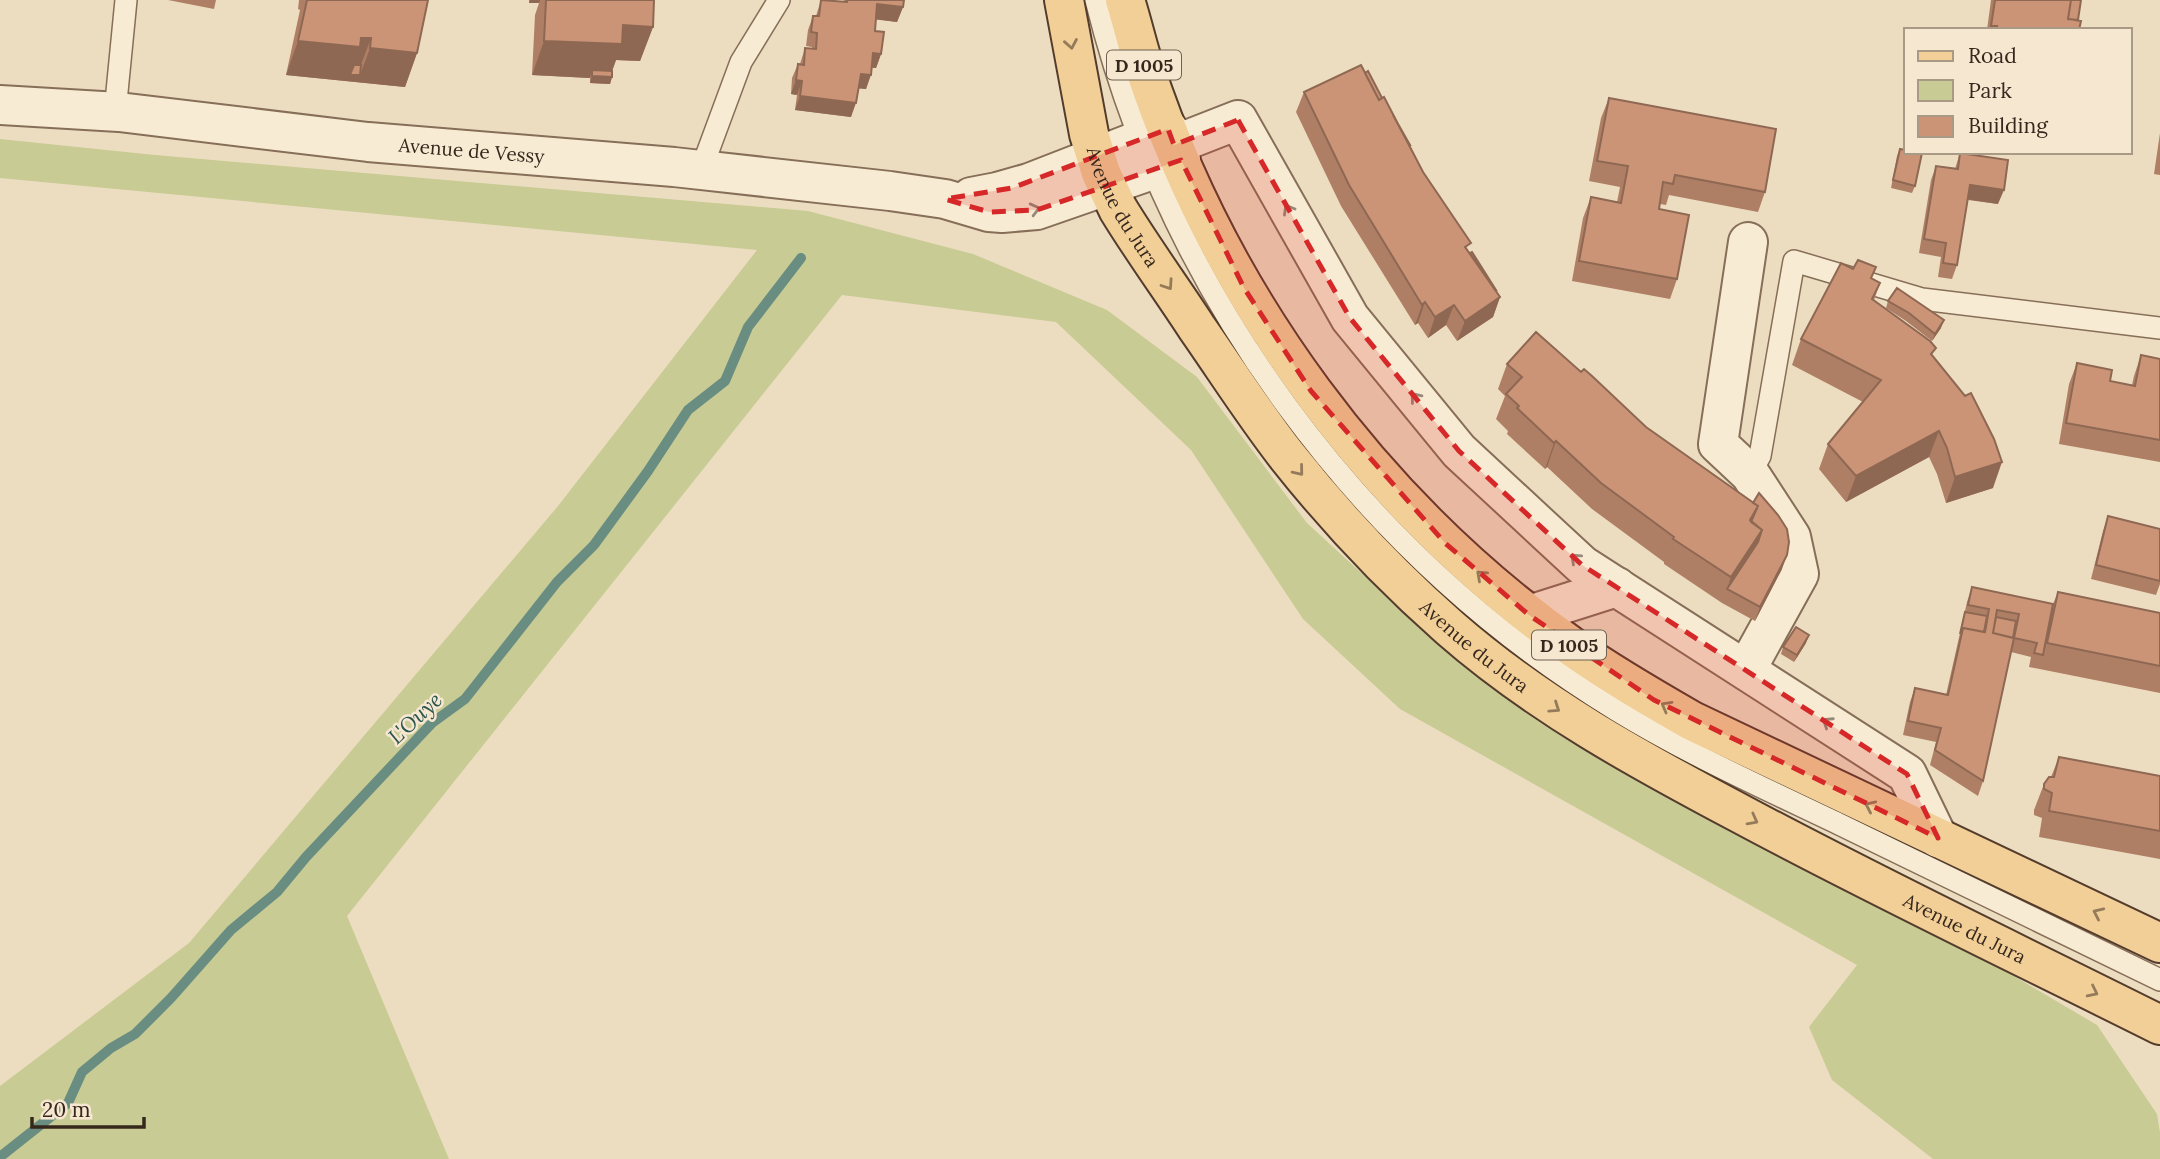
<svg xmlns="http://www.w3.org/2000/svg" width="2160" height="1159" font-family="Lora,serif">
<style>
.green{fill:#c8cb94}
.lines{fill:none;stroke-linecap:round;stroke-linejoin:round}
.stream{stroke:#6a8d82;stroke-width:10}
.lane-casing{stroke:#866e58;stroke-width:24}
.street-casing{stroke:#866e58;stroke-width:42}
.primary-casing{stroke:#543c2d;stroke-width:42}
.lane{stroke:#f8ebd3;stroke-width:21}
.street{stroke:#f8ebd3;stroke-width:38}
.primary{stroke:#f1cf97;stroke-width:38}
.wall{fill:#af7f65}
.shaded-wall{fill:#8e6853}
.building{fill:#cb9476;stroke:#8e6853;stroke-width:2;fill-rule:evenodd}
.oneway{stroke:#947b5a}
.oneway2{stroke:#978978}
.marked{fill:#d62828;fill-opacity:0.2;stroke:#d62828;stroke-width:5;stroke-dasharray:14 9;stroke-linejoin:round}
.labels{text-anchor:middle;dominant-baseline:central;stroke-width:5;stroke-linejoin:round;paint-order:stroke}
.shield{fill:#f5e7d0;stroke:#6f6153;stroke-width:2}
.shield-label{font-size:18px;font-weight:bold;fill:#36271d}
.street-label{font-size:19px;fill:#36271d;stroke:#f5e7d0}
.water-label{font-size:21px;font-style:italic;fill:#2c5550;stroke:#f5e7d0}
</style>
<rect width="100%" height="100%" fill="#edddc0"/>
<path class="green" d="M0,139L155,155L808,211L973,254L1107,310L1197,377L1307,523L1420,627L1561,736L1917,919L2097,1025L2157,1114L2160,1132V1159H1933L1832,1080L1809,1027L1857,965L1400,709L1303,619L1191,450L1056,322L842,295L347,916L449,1159H0V1086L189,943L558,506L757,250L0,178Z"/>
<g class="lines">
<path class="stream" d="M0,1157L68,1103L82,1072L111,1048L135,1034L171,998L231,930L277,892L306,857L432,723L465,699L557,582L594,545L648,471L688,410L725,381L748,327L801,258"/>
<defs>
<path id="lane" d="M1096,0C1169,293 1358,552 1616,710C1688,754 1764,788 1839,824C1946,876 2053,928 2160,980
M115,112L126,0
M701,170L741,62L779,0
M1750,474L1760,456L1794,261L1922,299L2160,328"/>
<g id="street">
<path id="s1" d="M0,105L119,112L368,142L674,167L890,191L945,199L989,212L1002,213L1037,210L1181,160"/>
<path d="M1174,145L1238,120L1350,318L1459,451L1582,565L1907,774L1938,838"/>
<path d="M971,197L997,192L1029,183L1168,129"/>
<path d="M1529,615L1617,587"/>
<path d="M1746,670L1799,574L1791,537L1750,474L1718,444L1748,242"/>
</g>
<g id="primary">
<path id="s2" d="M1064,0L1089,134L1101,173L1118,209C1143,250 1171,288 1197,328C1227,371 1255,415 1287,456C1336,518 1391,576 1450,628C1538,705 1639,760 1741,814C1879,888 2020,955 2160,1025"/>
<path d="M1125,0C1132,22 1137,45 1144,66C1221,300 1374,507 1575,649C1612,675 1652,698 1692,721L2160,943"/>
</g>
</defs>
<use href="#lane" class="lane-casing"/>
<use href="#street" class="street-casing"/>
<use href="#primary" class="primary-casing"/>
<use href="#lane" class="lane"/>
<use href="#street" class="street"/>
<use href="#primary" class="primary"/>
</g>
<path class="wall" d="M168,0H216L214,9Z
M299,0H428L417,53L405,87L286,75L300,10L298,9Z
M529,0H654L653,27L640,61L616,60L612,71V77L610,84L590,83V78L532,75L535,15L539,3H529Z
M821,0L843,2L844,0H904L903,7L897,22L876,19L875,31L881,54L876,68H872L866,89L858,88L851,117L795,110L797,95L791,94L792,78L798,64H800L805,48L812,49V47L806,46L808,30L813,16H816Z
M1991,0H2081L2078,20L2079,30H1987Z
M1365,73L1382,98L1468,250L1500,297L1493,317L1457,341L1446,325L1428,338L1418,323L1415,325L1341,206L1296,112L1304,92Z
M1609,98L1765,192L1758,212L1669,195L1666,205L1660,204L1659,209L1677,279L1670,299L1572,281L1583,218L1591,197L1617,202L1620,187L1589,181L1601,118Z
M2160,133V175L2154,174Z
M1900,149L1915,186L1912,193L1891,188L1897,156Z
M1960,153L1998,204L1968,200L1957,265L1952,279L1938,277L1941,257L1919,253L1931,180L1936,166L1955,169Z
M1872,278L1880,283L1874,300L1933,356L1993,488L1946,503L1937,474L1929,457L1846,502L1819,469L1828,444L1863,402L1792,365L1801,339Z
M1888,301L1941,328L1932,341L1906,321L1886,308Z
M2141,355L2160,359V462L2059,444L2069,384L2077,363L2110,381L2132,385L2134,376Z
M1507,364L1782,569L1755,621L1722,603L1664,564V562L1592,509L1547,467L1545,469L1507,434L1508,431L1496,419L1505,396L1498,389Z
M2108,516L2160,529V584L2156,595L2091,579L2103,531Z
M1972,587L2053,604L2058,592L2160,613V693L2029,667L2031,657L2011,652L1983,781L1978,796L1930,765L1936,742L1903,735L1910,702L1915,688L1946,695L1967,602Z
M1806,643L1794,662L1781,654L1783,647Z
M2059,757L2160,776V859L2039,837L2042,818L2034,815V810L2044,784L2051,777Z"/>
<path class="shaded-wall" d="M530,0H540L539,3H529Z
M877,4L903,7L897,22L872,19Z
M623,25L653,27L640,61L616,60L610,77H612L610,84L590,83L592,76V70L590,78L532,75L544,41Z
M361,38H371L358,73L360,75L370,48L417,53L405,87L286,75L298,41Z
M873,53L881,54L876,68L868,67Z
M861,74L871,75L866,89L855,88Z
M796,80L802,81L797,95L791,94Z
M800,96L856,103L851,117L795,110Z
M1970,185L2004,190L1998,204L1965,199Z
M1500,297L1493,317L1457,341L1465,321Z
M1425,302L1418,323L1415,325L1422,305Z
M1454,305L1446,325L1428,338L1435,317Z
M1944,320L1941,328L1932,341L1935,334Z
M1939,431L1929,457L1846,502L1856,476Z
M1556,441L1547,467L1545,469L1554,443Z
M2002,462L1993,488L1946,503L1955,477Z
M1762,530L1753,556L1727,589L1731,577Z
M1787,555L1782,569L1755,621L1760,607Z
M1809,635L1806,643L1794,662L1797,655Z"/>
<path class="building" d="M307,0H428L417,53L370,48L371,38H361L360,47L298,41Z
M546,0H654L653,27L623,25L622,44L544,41Z
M821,0L847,2V0H904L903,7L877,4L875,31L884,32L881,54L873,53L871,75L861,74L856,103L800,96L802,81L796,80L798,64L804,65L805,48L816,49L817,33L811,32L813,16H819Z
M1995,0H2071L2068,19L2081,21L2079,30H1997V26H1991Z
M2071,0H2081L2078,20L2068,19Z
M354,65H361L360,75H350Z
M1361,65L1379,100L1384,97L1423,172L1471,243L1465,247L1500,297L1465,321L1454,305L1435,317L1425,302L1422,305L1349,185L1304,92Z
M592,70L612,71V77L592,76Z
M1368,71L1382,98L1379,100L1365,73Z
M1609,98L1776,129L1765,192L1675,175L1673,184L1663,182L1659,209L1689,215L1677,279L1579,261L1591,197L1621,203L1628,166L1597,161Z
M1393,115L1410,145H1409Z
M1900,149L1906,150V152L1922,153L1915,186L1893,180Z
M1960,153L2008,160L2004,190L1970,185L1957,265L1943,263L1946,243L1924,239L1936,166L1958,169Z
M1472,252L1496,290H1495L1470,253Z
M1858,260L1876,267L1871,278L1880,283L1872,299L1930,341L1936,348L1931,354L1965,396L1971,393L1994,439L2002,462L1955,477L1947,448L1939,431L1856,476L1828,444L1881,380L1801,339L1841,263L1853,269Z
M1897,288L1944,320L1935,334L1909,313L1888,301Z
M1536,332L1581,372L1584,369L1592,376L1646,427L1758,506L1750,520L1762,530L1731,577L1673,539L1674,537L1601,483L1556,441L1554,443L1517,408L1519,406L1506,394L1522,377L1507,364Z
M2141,355L2160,359V440L2066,423L2077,363L2112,370L2110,381L2135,386Z
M1759,493L1778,515L1787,529L1789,542L1787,555L1760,607L1727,589L1758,542L1762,530L1751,522L1758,506L1753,503Z
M2108,516L2160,529V581L2096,565Z
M1972,587L2053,604L2043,655L2034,653L2037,643L2014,638L1983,781L1935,750L1941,728L1908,721L1915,688L1948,695L1963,628L1985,632L1989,609L1968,605ZM1997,610L2019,614L2014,638L1993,633Z
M2058,592L2160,613V666L2047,643Z
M1965,612L1987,616L1984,632L1963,628L1960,634Z
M1996,617L2016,621L2013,638L1993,633Z
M1796,627L1809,635L1797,655L1783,647Z
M2059,757L2160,776V831L2049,811L2052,793L2044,789V784L2049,777H2054Z"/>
<defs><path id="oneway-chevron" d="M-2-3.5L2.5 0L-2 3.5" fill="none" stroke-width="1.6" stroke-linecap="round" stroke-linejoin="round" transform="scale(1.75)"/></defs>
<g class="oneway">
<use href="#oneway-chevron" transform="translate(1071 44) rotate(80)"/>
<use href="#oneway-chevron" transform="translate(1168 285) rotate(56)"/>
<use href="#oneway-chevron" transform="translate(1299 471) rotate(51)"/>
<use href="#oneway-chevron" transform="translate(1481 575) rotate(-138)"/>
<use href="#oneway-chevron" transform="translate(1666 706) rotate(-151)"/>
<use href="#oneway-chevron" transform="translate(1555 708) rotate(34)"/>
<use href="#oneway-chevron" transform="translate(1870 806) rotate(-155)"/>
<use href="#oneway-chevron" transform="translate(1753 820) rotate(28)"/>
<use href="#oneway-chevron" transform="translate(2098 913) rotate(-155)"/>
<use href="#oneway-chevron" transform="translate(2093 992) rotate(26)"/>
</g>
<g class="oneway2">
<use href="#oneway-chevron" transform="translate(1035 209) rotate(-14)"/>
<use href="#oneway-chevron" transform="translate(1288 209) rotate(-120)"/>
<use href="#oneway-chevron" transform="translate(1415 397) rotate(-129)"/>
<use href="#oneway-chevron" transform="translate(1575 558) rotate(-138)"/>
<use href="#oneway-chevron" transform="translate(1827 722) rotate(-147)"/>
</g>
<path class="marked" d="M1238,120L1350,318L1459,451L1582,565L1907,774L1938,838L1654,700L1529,615L1445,543L1311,391L1244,288L1181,160L1037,210L989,212L945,199L1012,188L1168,129L1174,145Z"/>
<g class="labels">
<g class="shield">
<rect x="1107" y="50.5" width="74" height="29" rx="5"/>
<rect x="1532" y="630.5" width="74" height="29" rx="5"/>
</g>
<g class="shield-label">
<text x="1144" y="65">D 1005</text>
<text x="1569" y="645">D 1005</text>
</g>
<g class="street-label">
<text stroke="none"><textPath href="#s1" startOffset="474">Avenue de Vessy</textPath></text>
<text stroke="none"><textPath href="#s2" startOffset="217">Avenue du Jura</textPath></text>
<text stroke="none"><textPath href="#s2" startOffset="784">Avenue du Jura</textPath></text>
<text stroke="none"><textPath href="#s2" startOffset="1351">Avenue du Jura</textPath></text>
</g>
<g class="water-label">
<text transform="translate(415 718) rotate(-43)">L'Ouye</text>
</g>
</g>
<rect x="1904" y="28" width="228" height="126" fill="#f5e7d0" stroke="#a99a88" stroke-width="2"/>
<rect x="1918" y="51" width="35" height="10" fill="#f1cf97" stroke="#a99a88" stroke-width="2"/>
<text x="1968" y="63" font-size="21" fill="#36271d">Road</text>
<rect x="1918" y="80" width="35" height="21" fill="#c8cb94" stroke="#a99a88" stroke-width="2"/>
<text x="1968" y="98" font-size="21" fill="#36271d">Park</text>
<rect x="1918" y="116" width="35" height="21" fill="#cb9476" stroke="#a99a88" stroke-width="2"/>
<text x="1968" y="133" font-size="21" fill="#36271d">Building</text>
<path d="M32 1117v10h112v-10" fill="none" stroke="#36271d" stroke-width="3.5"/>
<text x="42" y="1117" font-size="21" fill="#36271d" stroke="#f5e7d0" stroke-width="5" paint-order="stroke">20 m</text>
</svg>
